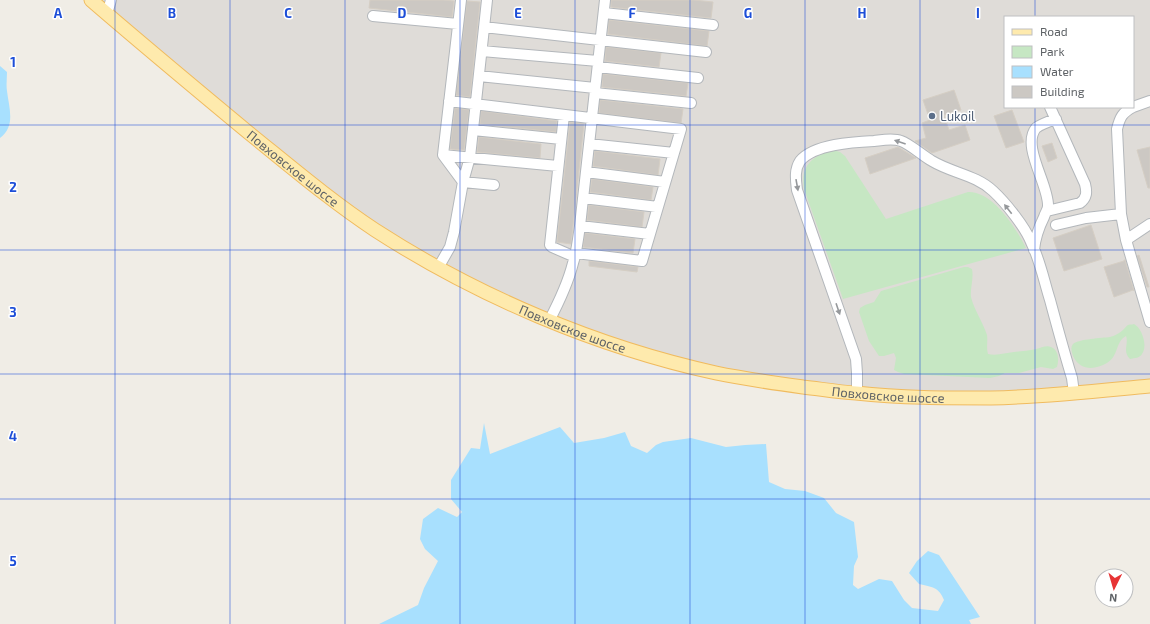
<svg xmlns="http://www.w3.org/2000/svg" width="1150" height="624" font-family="'Exo 2',sans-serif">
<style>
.industrial{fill:#dfdcd8;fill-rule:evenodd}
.green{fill:#c6e7c3}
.water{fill:#a8e0fe}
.building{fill:#ccc8c3;stroke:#d5cec4}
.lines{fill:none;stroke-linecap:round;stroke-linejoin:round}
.minor-casing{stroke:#b3b7bb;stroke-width:12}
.major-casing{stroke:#f0bb5f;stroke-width:15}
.minor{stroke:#fff;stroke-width:10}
.major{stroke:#feeaad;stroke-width:13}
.oneway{fill:#96999c}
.grid{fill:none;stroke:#1d4ed8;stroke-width:1;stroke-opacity:0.55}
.service-dot{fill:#5c6f8a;stroke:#fff;stroke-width:1.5}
.labels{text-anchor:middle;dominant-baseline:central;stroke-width:3;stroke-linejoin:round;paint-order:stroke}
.service-label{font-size:13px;fill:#4e5e75;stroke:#fff;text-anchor:start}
.street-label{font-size:13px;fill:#5e6266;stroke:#fff}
.grid-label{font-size:13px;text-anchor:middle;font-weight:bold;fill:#1d4ed8;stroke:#fff;stroke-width:3;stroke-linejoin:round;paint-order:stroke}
</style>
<rect width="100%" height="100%" fill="#f0ede6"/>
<path class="industrial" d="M91,0H1150V386L992,398L765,382L549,321L373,229ZM1005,17H1133V107H1005Z"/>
<path class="green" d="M833,150L840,152L845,156L886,219L968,192C993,191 1016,228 1026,248L843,299L804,189C800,166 812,156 833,150Z
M964,267H968L972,269C974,278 970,288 971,297C974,310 983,322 987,335C988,342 986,348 988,354C997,356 1005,353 1014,352C1021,351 1029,351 1036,349C1041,348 1046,345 1051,347C1059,350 1059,360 1057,367L1053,369L1041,367L1019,373H1005L999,376L990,378L904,374L898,372L894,370L896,358L894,353L884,356H879L869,341L859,312L860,308L865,305L874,302L881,291Z
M1134,324C1142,328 1148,346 1142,354C1140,358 1135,358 1130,359C1122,351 1129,344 1126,336C1115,342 1119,356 1107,363C1095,370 1080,371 1073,356C1072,352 1070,348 1073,344C1079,339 1102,338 1110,337C1114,336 1120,333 1123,330C1125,328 1126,326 1128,325C1130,324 1132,325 1134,324Z"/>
<path class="water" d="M0,66L7,72C7,78 6,85 7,91C9,108 16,126 0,138Z
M484,423L490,454L560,427L574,443L604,438L625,432L631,446L647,453L656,445L663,442L691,438L726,447L745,445L766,444L769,482L785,489L805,491L824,498L836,513L854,522L858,557L854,566L853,585L858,589L879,579L892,581L904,600L912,608L938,611L944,600C939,587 932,587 919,584L909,573L917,561L928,551L939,555L980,617L969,620L971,624H379L418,605L424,588L438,561L425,549L420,539L423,519L438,508L457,517L462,512L451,499V480L471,448L480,449Z"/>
<path class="building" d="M370,0H443L454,1L452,17L369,8Z
M611,0H694L713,2L711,18L611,7Z
M467,1L480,2L470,97L456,95Z
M609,20L709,31L707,46L608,34Z
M606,47L661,53L659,67L605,61Z
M603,74L688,83L686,96L602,87Z
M954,90L961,110L944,115L949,130L965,125L970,140L932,153L915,141L926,138L922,123L930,120L923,100Z
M600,100L683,109L681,123L599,113Z
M455,108L469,110L464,150L450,149Z
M1012,110L1024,142L1006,148L994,116Z
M481,111L557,121L556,132L480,124Z
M570,122L584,124L571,244L557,242Z
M479,137L541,144L540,158L477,152Z
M1052,143L1057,158L1048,162L1042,146Z
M898,147L916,158L870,174L865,158Z
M1150,147V188H1148L1137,150Z
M595,151L660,159L658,175L593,166Z
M592,179L653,187L651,200L590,192Z
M589,205L644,212L642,227L587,220Z
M1091,225L1102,259L1064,271L1053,238Z
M585,233L635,239L633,253L583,247Z
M1139,255L1149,287H1147L1137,256Z
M1124,260H1125L1134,291L1133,290L1114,297L1104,267L1124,261Z
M589,261L638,267L637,272L589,266Z"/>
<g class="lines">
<defs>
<path id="minor" d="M461,0L443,155L463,182L494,185
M604,13L713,25
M107,14L111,0
M373,16L458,24
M484,27L706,52
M482,51L598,61
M598,67L698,78
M479,76L595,88
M595,93L691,103
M449,101L681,129L642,261L576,253
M1133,107L1150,101
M564,115L550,245L552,247L575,257
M473,130L561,139
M589,144L674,153
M443,155L558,166
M586,172L665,182
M583,198L658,207
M1047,211L1080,203C1087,198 1087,192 1085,184L1050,107
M1150,224L1126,240L1150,322
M1056,225L1086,218L1121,214
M580,226L650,234
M1126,240L1121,214L1117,129C1120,117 1122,113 1133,107
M1034,250C1035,239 1039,227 1044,217C1045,213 1048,210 1048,206C1049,185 1021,146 1036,128C1041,124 1050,121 1056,119
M438,268L450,247L454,232L463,182L470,157L487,0
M549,321C559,302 568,283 573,263C577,251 578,238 580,226L605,0
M857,394V373L856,359L797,190C796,181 794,170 800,161C814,144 854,142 874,141C883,140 893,138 901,141C910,144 923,156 932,161C952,173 976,175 993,191C1006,203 1025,227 1031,242C1040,260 1044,281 1050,300C1057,326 1064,352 1072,378L1074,393"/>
<g id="major">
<path id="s1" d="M91,0C143,45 196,89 249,133C290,166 331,201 375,230C477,296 597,347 716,373C745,379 774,383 803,387C821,389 838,392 856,393C901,398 946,398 991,398C1044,397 1097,391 1150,386"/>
</g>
</defs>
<use href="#minor" class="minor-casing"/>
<use href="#major" class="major-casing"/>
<use href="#minor" class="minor"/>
<use href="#major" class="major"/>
</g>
<defs><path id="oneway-solid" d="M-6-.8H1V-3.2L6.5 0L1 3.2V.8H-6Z"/></defs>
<g class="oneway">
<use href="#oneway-solid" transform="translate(900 142) rotate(-161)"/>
<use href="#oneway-solid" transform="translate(797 185) rotate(80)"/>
<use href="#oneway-solid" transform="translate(1008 209) rotate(-128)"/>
<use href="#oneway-solid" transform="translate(838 309) rotate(71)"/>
</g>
<path class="grid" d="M115,0V624M230,0V624M345,0V624M460,0V624M575,0V624M690,0V624M805,0V624M920,0V624M1035,0V17M1035,107V624M0,125H1150M0,250H1150M0,374H1150M0,499H1150"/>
<circle class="service-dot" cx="932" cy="116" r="4"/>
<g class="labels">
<g class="service-label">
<text x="940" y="116">Lukoil</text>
</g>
<g class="street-label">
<text stroke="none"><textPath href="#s1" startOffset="263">Повховское шоссе</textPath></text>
<text stroke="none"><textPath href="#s1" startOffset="587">Повховское шоссе</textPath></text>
<text stroke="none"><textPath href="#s1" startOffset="911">Повховское шоссе</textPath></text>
</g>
</g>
<g class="grid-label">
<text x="58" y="18">A</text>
<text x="172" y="18">B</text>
<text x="288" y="18">C</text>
<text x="402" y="18">D</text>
<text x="518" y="18">E</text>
<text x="632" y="18">F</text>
<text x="748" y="18">G</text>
<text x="862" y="18">H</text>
<text x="978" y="18">I</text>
<text x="13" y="67">1</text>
<text x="13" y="192">2</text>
<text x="13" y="317">3</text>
<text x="13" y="441">4</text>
<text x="13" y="566">5</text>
</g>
<rect x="1004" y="16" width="130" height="92" fill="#ffffff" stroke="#bfc0c2"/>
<rect x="1012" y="29" width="20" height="6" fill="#feeaad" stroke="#bfc0c2"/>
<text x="1040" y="36" font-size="12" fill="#5e6266">Road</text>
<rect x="1012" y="46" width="20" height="12" fill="#c6e7c3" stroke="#bfc0c2"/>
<text x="1040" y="56" font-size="12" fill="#5e6266">Park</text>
<rect x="1012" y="66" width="20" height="12" fill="#a8e0fe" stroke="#bfc0c2"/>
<text x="1040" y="76" font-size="12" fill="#5e6266">Water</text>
<rect x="1012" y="86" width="20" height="12" fill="#ccc8c3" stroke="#bfc0c2"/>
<text x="1040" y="96" font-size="12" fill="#5e6266">Building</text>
<g transform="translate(1114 588) rotate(185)"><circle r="19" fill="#ffffff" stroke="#bfc0c2"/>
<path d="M0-3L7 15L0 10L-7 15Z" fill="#e73435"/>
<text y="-6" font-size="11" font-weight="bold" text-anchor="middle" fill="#5e6266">N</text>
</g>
</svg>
